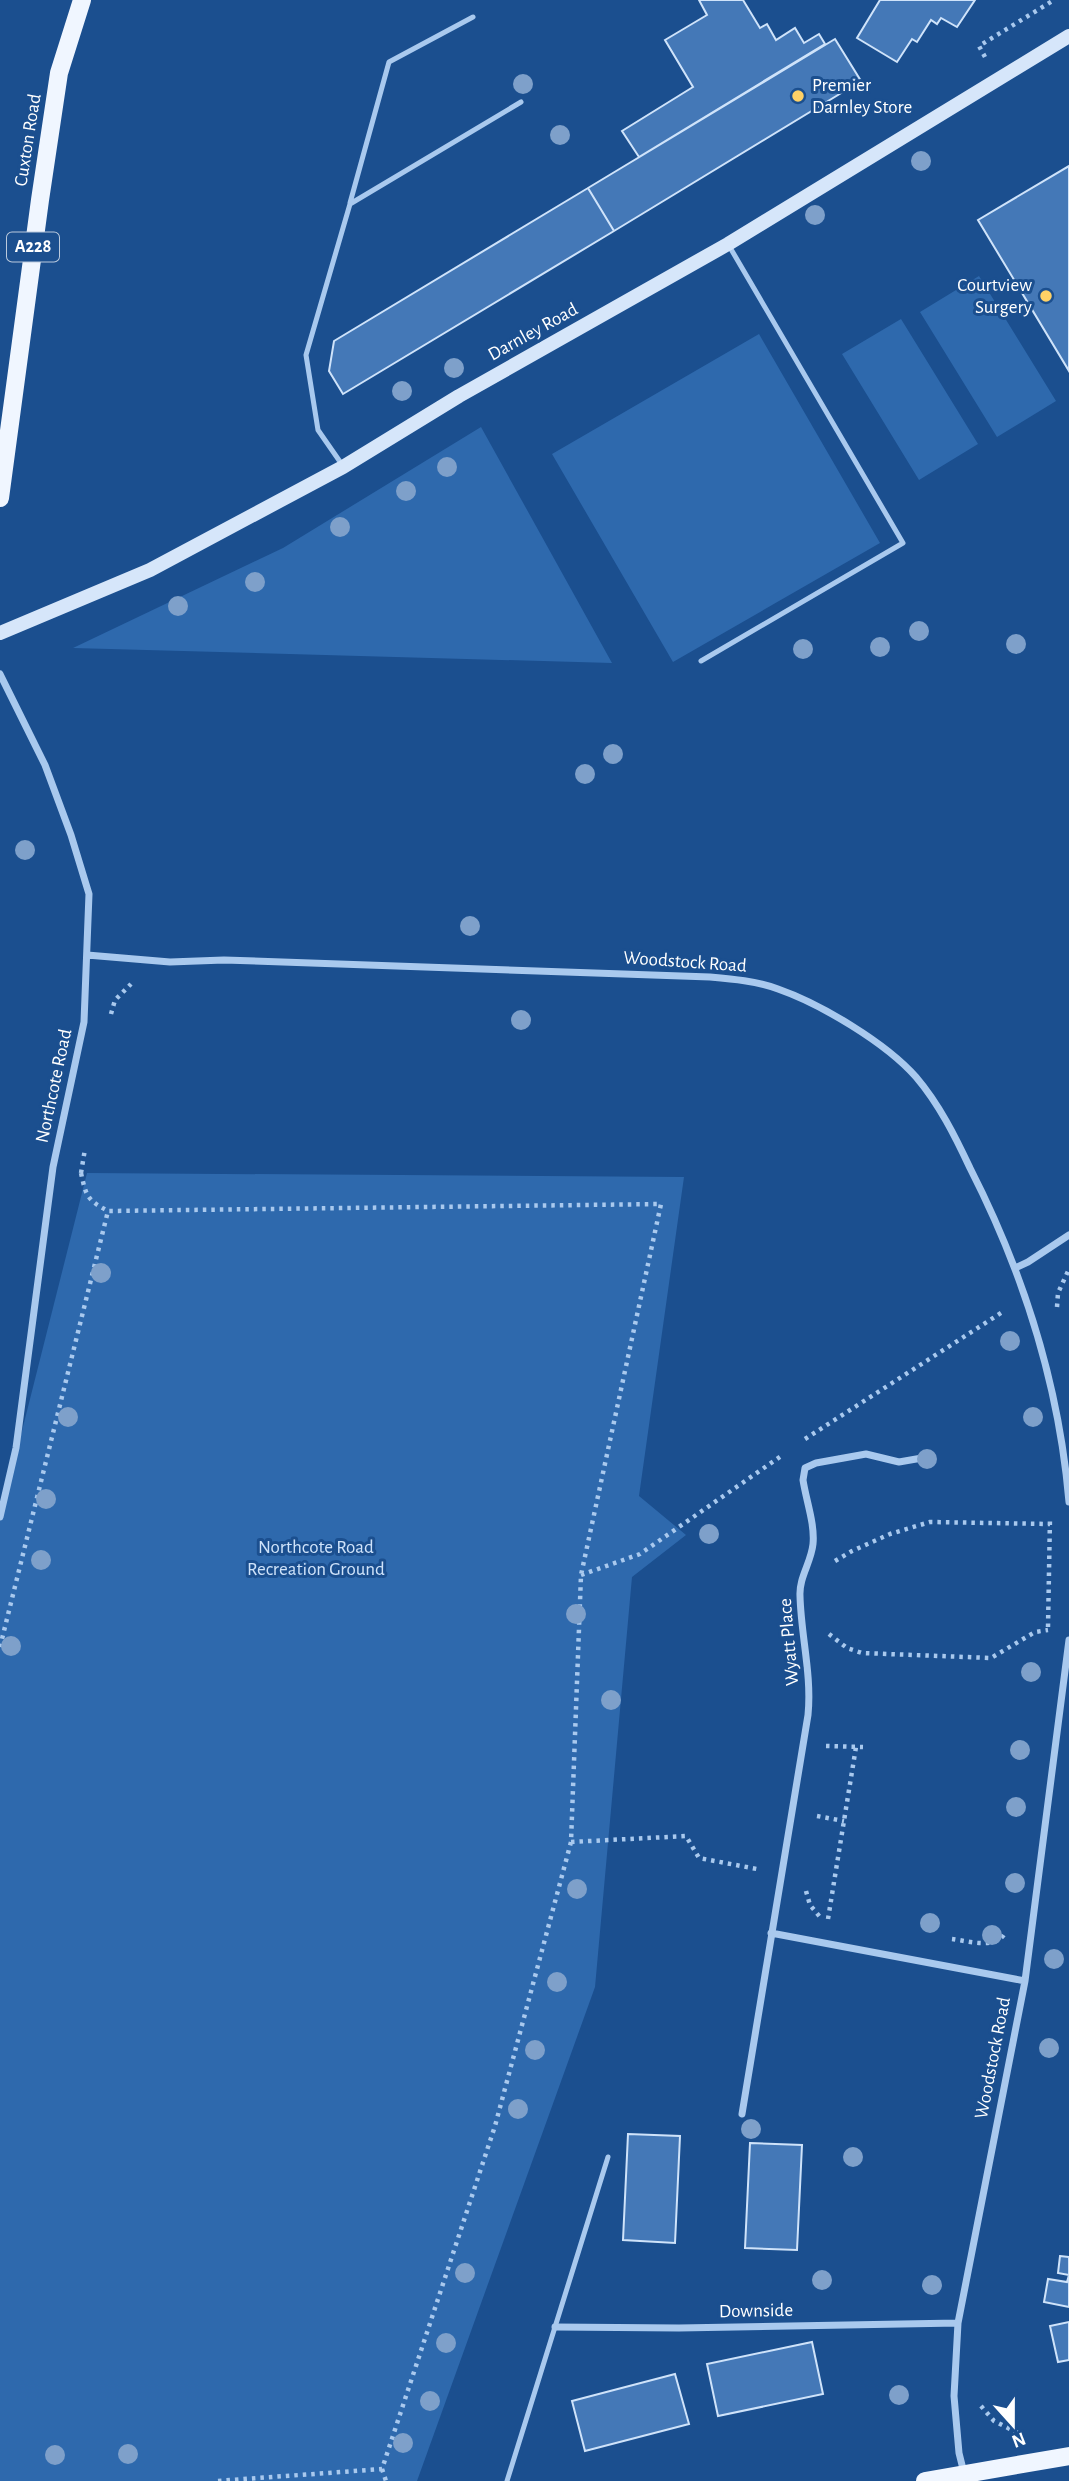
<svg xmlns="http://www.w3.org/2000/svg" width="1069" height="2481" font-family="'Alegreya Sans',sans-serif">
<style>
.green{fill:#2e69ad}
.building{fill:#4478b7;stroke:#cfe3fa;stroke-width:2}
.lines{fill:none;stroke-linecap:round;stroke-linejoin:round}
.path{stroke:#a9c9ee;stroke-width:4.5;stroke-dasharray:3.5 5;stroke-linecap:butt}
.lane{stroke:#a9c9ee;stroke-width:5}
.street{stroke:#a9c9ee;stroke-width:7}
.secondary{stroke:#d6e6fa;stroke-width:14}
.primary{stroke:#f0f6ff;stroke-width:18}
.tree{fill:#7ea0ca}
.poi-dot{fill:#ffd166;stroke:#1b4f8f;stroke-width:2.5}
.labels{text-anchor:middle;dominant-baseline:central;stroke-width:6;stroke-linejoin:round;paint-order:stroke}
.shield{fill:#1b4f8f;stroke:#bbcadd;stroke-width:2}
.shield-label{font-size:18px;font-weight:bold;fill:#fff}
.poi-label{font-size:19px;fill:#fff;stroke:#1b4f8f;text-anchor:start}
.street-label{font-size:19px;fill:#fff;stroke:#1b4f8f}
.park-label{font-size:19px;fill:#cfe3fa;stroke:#1b4f8f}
</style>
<rect width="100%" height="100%" fill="#1b4f8f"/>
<path class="green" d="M979,276L1056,401L997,437L920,312Z
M901,319L978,444L919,480L842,354Z
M759,334L880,543L673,662L552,454Z
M481,427L612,663L73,648L283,548Z
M87,1173L684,1177L639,1496L686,1535L632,1577L595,1987L417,2481H0V1518Z"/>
<path class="building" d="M699,0H743L760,28L767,24L776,40L795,28L804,43L819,34L825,44L639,157L622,131L693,87L665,40L707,15Z
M880,0H975L957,27L941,18L937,24L931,20L917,42L912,39L897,62L857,38Z
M835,39L861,81L614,231L588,188Z
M1069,166V371L978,220Z
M588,188L614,231L343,394L329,371L334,341Z
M628,2134L680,2136L675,2243L623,2240Z
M750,2143L802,2145L797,2250L745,2248Z
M1060,2256L1069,2257V2307L1044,2302L1048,2279L1067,2282L1069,2275L1058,2273Z
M1069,2322V2360L1058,2362L1050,2326Z
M812,2342L823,2394L718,2416L707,2364Z
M675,2374L689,2424L585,2451L572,2401Z"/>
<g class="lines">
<path class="path" d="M985,57L979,46L1054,0
M111,1014L115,1000L131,984
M81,1173L85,1149
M81,1173C86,1196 87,1200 108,1211
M1057,1307L1058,1293L1069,1269
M805,1439L1004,1311
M835,1561L852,1551L890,1534L930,1522L1050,1524
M581,1575L640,1554L784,1454
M1048,1627L1050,1517
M829,1634L847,1648L862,1653L991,1658L1035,1632L1048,1630
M0,1647L108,1211L661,1204L581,1575L571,1842L495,2126L382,2469L217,2481
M826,1746L863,1747
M817,1816L844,1821
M571,1842L686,1836L699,1858L757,1869
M806,1891L810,1905L820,1917
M828,1919L856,1747
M952,1939C968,1941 996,1950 1005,1933
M981,2406L994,2421L1018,2433
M382,2469L386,2481"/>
<path class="lane" d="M350,203L389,62L473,17
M343,466L318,430L306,355L350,204L521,102
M701,661L903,543L728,244
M507,2481L608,2157"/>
<path class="street" d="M0,674L45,765L71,835L89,894L84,1022L53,1167L16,1448L0,1517
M87,955L170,962L224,960L710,977C733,979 756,981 778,989C821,1004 886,1043 916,1077C939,1104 955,1136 970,1168C1023,1272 1059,1385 1069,1502
M1015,1268L1028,1262L1069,1235
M771,1933L1025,1981
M742,2114L808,1715C812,1675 801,1636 800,1596C799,1577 811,1563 813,1544C815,1524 806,1500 803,1480L805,1468L816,1463L866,1454L899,1462L922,1458
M555,2327L679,2328L958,2323
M964,2473L959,2453L954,2396L958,2323L1025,1981L1069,1640"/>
<path class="secondary" d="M0,633L150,570L343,467L459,396L728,244L1069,36"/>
<path class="primary" d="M0,498L40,200L59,73L82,0
M925,2481L1069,2456"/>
</g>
<g class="tree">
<circle cx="523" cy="84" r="10"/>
<circle cx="560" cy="135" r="10"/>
<circle cx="921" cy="161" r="10"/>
<circle cx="815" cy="215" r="10"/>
<circle cx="454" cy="368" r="10"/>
<circle cx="402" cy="391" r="10"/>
<circle cx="447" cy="467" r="10"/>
<circle cx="406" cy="491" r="10"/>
<circle cx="340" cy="527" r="10"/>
<circle cx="255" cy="582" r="10"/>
<circle cx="178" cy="606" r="10"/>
<circle cx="919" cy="631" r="10"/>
<circle cx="1016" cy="644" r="10"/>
<circle cx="880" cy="647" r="10"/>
<circle cx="803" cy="649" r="10"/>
<circle cx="613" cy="754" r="10"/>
<circle cx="585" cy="774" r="10"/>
<circle cx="25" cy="850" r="10"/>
<circle cx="470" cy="926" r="10"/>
<circle cx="521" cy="1020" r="10"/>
<circle cx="101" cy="1273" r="10"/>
<circle cx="1010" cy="1341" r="10"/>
<circle cx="68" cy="1417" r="10"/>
<circle cx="1033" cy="1417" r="10"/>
<circle cx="927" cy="1459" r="10"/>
<circle cx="46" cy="1499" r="10"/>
<circle cx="709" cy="1534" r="10"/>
<circle cx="41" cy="1560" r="10"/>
<circle cx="576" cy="1614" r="10"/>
<circle cx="11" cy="1646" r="10"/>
<circle cx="1031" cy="1672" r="10"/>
<circle cx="611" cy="1700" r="10"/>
<circle cx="1020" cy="1750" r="10"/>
<circle cx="1016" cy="1807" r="10"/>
<circle cx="1015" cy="1883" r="10"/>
<circle cx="577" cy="1889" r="10"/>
<circle cx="930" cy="1923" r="10"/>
<circle cx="992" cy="1935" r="10"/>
<circle cx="1054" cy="1959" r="10"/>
<circle cx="557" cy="1982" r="10"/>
<circle cx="1049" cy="2048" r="10"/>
<circle cx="535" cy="2050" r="10"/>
<circle cx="518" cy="2109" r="10"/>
<circle cx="751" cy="2129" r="10"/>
<circle cx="853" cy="2157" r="10"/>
<circle cx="465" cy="2273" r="10"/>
<circle cx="822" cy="2280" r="10"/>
<circle cx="932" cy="2285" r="10"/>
<circle cx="446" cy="2343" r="10"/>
<circle cx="899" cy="2395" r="10"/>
<circle cx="430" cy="2401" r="10"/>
<circle cx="403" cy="2443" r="10"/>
<circle cx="128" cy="2454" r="10"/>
<circle cx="55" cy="2455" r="10"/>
</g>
<g class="poi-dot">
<circle cx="798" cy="96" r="7"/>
<circle cx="1046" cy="296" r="7"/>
</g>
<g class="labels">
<rect class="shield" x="7" y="232.5" width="52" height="29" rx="5"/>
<g class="shield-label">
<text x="33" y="247">A228</text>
</g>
<g class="poi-label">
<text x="812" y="85">Premier<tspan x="812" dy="22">Darnley Store</tspan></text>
<text x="1032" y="285" text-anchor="end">Courtview<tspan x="1032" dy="22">Surgery</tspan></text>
</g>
<g class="street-label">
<text transform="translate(28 140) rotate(-81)">Cuxton Road</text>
<text transform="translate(533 332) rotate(-29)">Darnley Road</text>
<text transform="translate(685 962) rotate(4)">Woodstock Road</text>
<text transform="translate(54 1086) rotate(-78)">Northcote Road</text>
<text transform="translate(789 1642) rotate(-95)">Wyatt Place</text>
<text transform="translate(993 2058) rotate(-79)">Woodstock Road</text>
<text transform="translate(756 2311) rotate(-1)">Downside</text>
</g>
<g class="park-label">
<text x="316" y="1547">Northcote Road<tspan x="316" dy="22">Recreation Ground</tspan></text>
</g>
</g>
<g transform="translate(1013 2425) rotate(159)" stroke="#1b4f8f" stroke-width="5" paint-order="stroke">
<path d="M0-5L12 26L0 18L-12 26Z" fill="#ffffff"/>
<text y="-10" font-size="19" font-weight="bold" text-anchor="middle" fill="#ffffff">N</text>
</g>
</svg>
